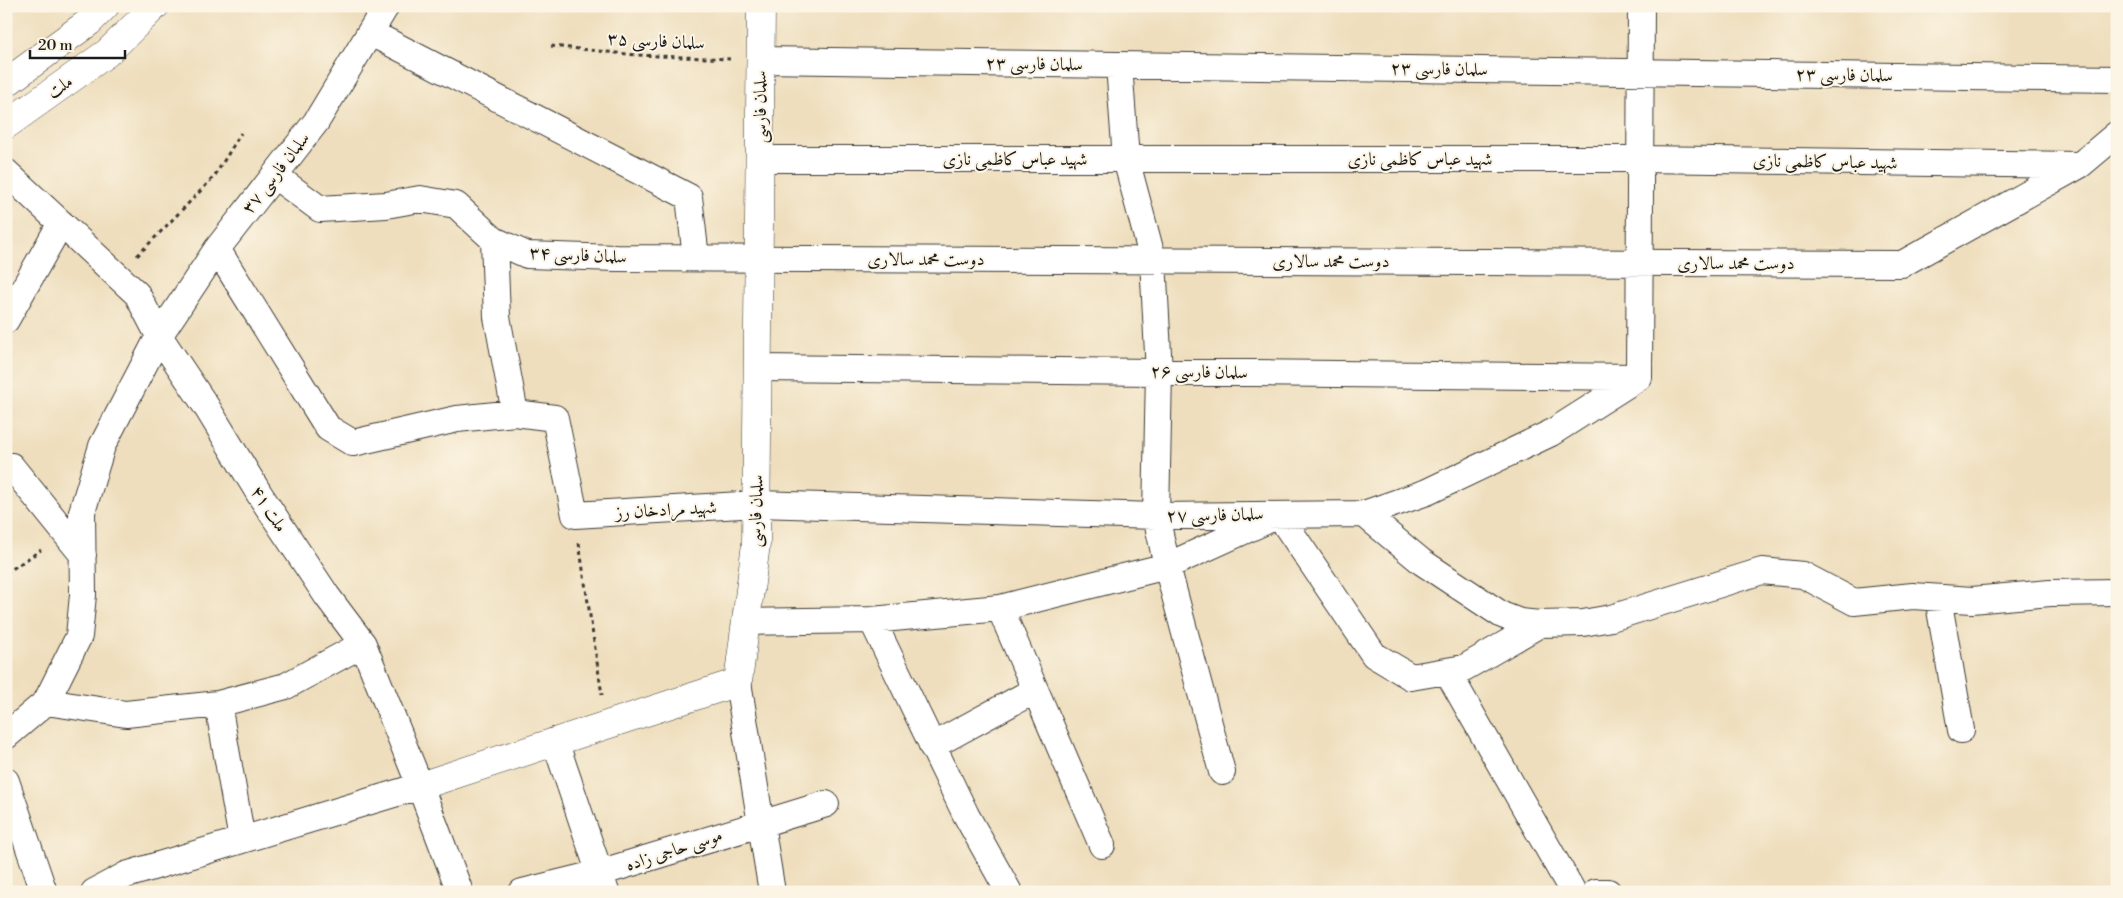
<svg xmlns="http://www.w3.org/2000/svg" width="2123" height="898" font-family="'Libre Bodoni',Amiri,serif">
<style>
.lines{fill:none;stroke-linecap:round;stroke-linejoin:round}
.minor-casing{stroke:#3c3934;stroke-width:28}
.tertiary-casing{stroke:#3c3934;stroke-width:29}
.secondary-casing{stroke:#3c3934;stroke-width:29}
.path{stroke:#3c3934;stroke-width:3;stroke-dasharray:4 4;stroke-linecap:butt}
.minor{stroke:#fff;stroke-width:26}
.tertiary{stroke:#fff;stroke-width:28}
.secondary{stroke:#fff;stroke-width:28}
.labels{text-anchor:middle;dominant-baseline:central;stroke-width:4;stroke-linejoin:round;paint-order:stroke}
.street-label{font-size:18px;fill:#1c1c1c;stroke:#fcf5e5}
</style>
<rect width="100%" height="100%" fill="#fcf5e5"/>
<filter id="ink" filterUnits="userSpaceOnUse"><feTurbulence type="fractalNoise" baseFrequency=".02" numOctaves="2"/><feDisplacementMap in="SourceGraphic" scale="10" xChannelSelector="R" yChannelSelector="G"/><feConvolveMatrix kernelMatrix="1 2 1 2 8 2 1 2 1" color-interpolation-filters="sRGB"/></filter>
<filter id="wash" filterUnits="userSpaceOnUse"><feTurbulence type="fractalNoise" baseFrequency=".0096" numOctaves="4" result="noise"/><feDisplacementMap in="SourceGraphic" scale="20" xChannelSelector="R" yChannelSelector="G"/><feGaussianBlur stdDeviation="1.12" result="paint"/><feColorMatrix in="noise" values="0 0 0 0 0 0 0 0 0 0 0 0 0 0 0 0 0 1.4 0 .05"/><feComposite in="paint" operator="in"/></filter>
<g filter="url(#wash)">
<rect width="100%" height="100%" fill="#eedebd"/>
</g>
<g filter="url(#ink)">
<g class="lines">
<defs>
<path id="minor" d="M371,33L689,197L696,258
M761,60L2117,79
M1119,65L1126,159L1153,260L1159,372L1156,516L1167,566L1222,772
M760,159H1640L2079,165
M6,172L137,294L159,336L206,406L260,495L327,596L363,644L420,786L460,892
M275,176L320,209L386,205L420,199L456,205L494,240L527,255L616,258L1902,264L2080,165L2117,134
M494,240L497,317L515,413
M217,249L328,428L353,443L457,419L515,413L555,418L575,515L757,504L1156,516L1364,514L1427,492L1551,433L1639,377
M6,320L61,223
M758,368L1639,377
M1639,377L1641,6
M11,466L83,555
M1364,514L1422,562L1502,615L1520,622L1540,624L1583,623L1611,618L1762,571L1803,575L1854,602L1913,596L1972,600L2050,593L2117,592
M1938,598L1961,730
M1000,608L1102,845
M872,620L966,815L1009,892
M746,622L872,620L1000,608L1167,566L1279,515L1374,655L1411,677L1464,668L1540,624
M1447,671L1573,892
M738,682L772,892
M46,702L126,714L218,704L286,686L363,644
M218,704L242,840
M6,736L46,702L79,636L83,595L82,512L102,446L159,336L217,249L316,122L386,6
M555,741L606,892
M932,746L1035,690
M6,781L44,892
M94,892L126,875L420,786
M522,892L599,873L826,804
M1596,892H1608"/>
<path id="tertiary" d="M420,786L738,682L756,544L761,6"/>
<path id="secondary" d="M6,83L89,22L105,6
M6,125L107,53L155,6"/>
</defs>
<use href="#minor" class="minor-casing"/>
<use href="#tertiary" class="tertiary-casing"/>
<use href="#secondary" class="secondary-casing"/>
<path class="path" d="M551,46L636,55L730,59
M137,256L214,177L241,133
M579,543L602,695
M6,573L41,550"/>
<use href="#minor" class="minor"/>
<use href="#tertiary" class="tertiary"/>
<use href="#secondary" class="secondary"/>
</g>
</g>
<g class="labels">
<g class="street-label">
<text transform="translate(656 41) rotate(3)">سلمان فارسی ۳۵</text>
<text transform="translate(1034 64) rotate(1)">سلمان فارسی ۲۳</text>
<text transform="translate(1439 69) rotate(1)">سلمان فارسی ۲۳</text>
<text transform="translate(1844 75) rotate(1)">سلمان فارسی ۲۳</text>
<text transform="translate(60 87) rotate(-35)">ملت</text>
<text transform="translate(760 107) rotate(-90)">سلمان فارسی</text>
<text x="1015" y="159">شهید عباس کاظمی نازی</text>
<text x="1420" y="159">شهید عباس کاظمی نازی</text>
<text transform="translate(1825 162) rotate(1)">شهید عباس کاظمی نازی</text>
<text transform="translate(276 173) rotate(-52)">سلمان فارسی ۳۷</text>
<text transform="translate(578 255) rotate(3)">سلمان فارسی ۳۴</text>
<text x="926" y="259">دوست محمد سالاری</text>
<text x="1331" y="261">دوست محمد سالاری</text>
<text x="1736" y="263">دوست محمد سالاری</text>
<text transform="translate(1199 372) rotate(1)">سلمان فارسی ۲۶</text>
<text transform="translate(269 509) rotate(57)">ملت ۴۱</text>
<text transform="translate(666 510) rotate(-3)">شهید مرادخان رز</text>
<text transform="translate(756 511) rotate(-88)">سلمان فارسی</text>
<text transform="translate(1215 515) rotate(-1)">سلمان فارسی ۲۷</text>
<text transform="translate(674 850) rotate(-18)">موسی حاجی زاده</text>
</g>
</g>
<rect width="2123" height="898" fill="none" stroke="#fcf5e5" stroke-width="25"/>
<path d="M30 50v8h95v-8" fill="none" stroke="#1c1c1c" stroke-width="2.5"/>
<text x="38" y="50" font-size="15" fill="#1c1c1c" stroke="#fcf5e5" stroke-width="4" paint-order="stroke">20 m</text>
</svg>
